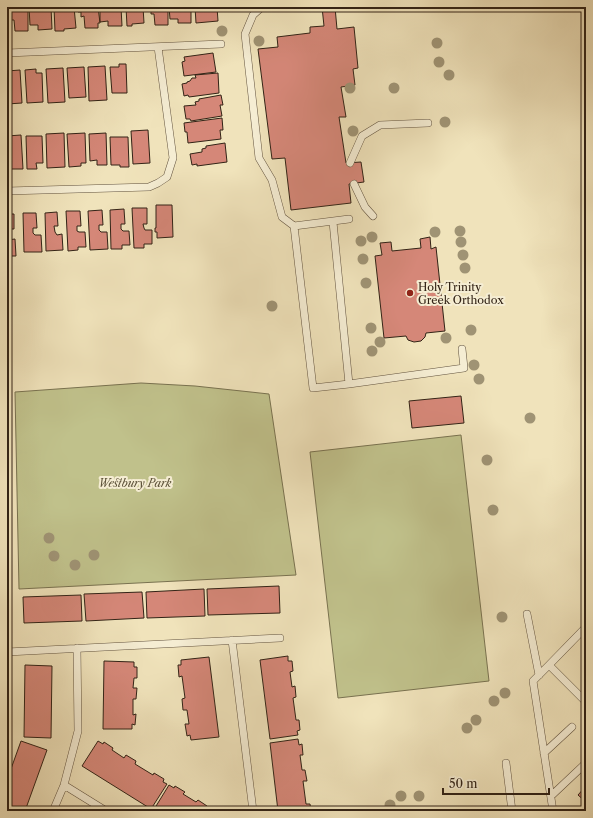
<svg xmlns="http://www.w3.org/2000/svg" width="593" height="818" font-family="'Libre Caslon Text',serif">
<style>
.green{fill:#c0c18b;stroke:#797250}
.building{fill:#d58778;stroke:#322316}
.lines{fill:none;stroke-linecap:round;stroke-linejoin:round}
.service-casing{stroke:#62533f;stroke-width:8}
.service{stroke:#f5edd3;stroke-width:7}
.tree{fill:#9f9374}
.poi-dot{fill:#8f2418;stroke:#f5edd3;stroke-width:1.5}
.labels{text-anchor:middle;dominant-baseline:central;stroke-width:4;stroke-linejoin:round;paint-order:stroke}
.poi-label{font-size:11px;fill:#322316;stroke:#f5edd3;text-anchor:start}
.park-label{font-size:11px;font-style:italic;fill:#5d5239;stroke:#f5edd3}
</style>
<rect width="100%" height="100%" fill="#f0e3bb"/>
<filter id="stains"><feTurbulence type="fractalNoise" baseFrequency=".005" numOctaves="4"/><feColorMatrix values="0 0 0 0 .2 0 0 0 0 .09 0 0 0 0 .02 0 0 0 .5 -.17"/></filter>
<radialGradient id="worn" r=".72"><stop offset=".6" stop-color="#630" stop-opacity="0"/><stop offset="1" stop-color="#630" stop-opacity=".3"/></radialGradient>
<path class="green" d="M141,383L195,386L269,394L296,575L19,589L15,392Z
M461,435L489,681L338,698L310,452Z"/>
<path class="building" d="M8,7H28V31H15L14,20H11V17H8Z
M29,7H51L52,29L38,30V25H30Z
M54,7H74L76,28L64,29V31H55Z
M78,7H98L100,23H98V28H85L84,16L81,17V12H78Z
M100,7H121L122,26H108V21L100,22Z
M126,7H143L144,23L132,24V26H127Z
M148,7H168V25H155L154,14H151V11H148Z
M169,7H191V23H178V19H170Z
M195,7H217L218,21L196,23Z
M322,7H335L337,29L354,27L358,68L353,69L355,85L341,87L346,117H339L346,163L361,162L364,182L349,184L351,203L291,210L285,158L272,159L258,49L278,47L277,37L310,33V27L324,26Z
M213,53L216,72L184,76L182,62L185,61L184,57Z
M119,64H126L127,93H112L110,67H119Z
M105,66L107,100L89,101L88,67Z
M84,67L86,97L69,98L67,68Z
M63,68L65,102L48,103L46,69Z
M36,69V73H42L43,102L27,103L25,70Z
M20,70L22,103L7,104V71Z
M218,73L219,93L189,97L188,95L184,96L182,84L187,83V82L190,81L192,78H196L195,75Z
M221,95L223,105H220L222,116L191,121L190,119H186L184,106L196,105L195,102L199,101V99Z
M222,118L223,130H220L221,139L188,143L187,132H185L184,123Z
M148,130L150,163L133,164L131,131Z
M64,133L65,167L47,168L46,134Z
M85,133L86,163H81V166L69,167L67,134Z
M106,133L107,165H97V160L90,161L89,134Z
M21,135L23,169H7V136Z
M26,136H42L43,163H36L37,169H27Z
M110,137H128L129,167H120V165H111Z
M225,143L227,162L197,166V164L192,165L190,154L202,152V149L206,148V146Z
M156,205H172L173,237L157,238V232H155V228H156Z
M132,208H147V224H143L144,228L145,230H152V244H144V248H134Z
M124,209L125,224H121V229L123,231H129L130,245H122V249H111L110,210Z
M102,210L103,225H99V230L101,232H107L108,249L90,250L88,211Z
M66,211H80L81,226H77V231L79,232H85L86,247H78V250L68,251Z
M57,212L58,226H54L55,232L57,235L62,234L63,250L46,251L45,213Z
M23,213H36L37,228H33V233L35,235H41L42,252H24Z
M7,214H14V229H11V232H7Z
M430,237L431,249L436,247L445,331L426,333L425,337L421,341L414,342L408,340L406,336L384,338L375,256L382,255L380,243L391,242L392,251L421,248L420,239Z
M15,239L16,256H7V240Z
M461,396L464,423L412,428L409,401Z
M279,586L280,613L208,615L207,589Z
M204,589L205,616L147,618L146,592Z
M142,592L144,618L86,621L84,594Z
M81,595L82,621L24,623L23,597Z
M288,656V661H292L293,671L290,672L292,687L295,686L296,697L293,698L296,720H299L300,730L297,731L298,735L270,739L260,660Z
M209,657L219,737L191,740L190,735L187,736L185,724H189L187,710H183L182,699L185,698L182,676L179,677L178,665H181V660Z
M104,661L134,662V667H137V678H134L133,688H137L136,699H133V715L136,714L135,725L132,724V729H103Z
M25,665L52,666L51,738L24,737Z
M298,739L299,745L302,744L303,755H300L302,770H305L307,781H303L306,804H310L311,811H278L270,743Z
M21,741L47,750L25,811H7V780Z
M98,741L103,744L104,742L113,748L112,750L124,758L126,755L136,761L135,764L153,775L154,773L164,779L163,782L167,784L151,809L82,766Z
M169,785L174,788L175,786L185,792L183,794L196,802L198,800L207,806L206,808L210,811H153Z
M586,786V802L578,795Z"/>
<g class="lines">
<defs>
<path id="service" d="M262,7L253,15L245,34L259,158L272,180L282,217L294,226L313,388L349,384L333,222
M7,53L221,44
M350,163L362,136L380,125L428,123
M354,184L365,207L373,216
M7,191L149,187L158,183L167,177L173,158L158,47
M294,226L349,219
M349,384L464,368L462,349
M527,614L539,675
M586,627L549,665L586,702
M232,640L253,811
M7,652L280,638
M549,665L533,681L553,811
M544,753L572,727
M506,763L512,811
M64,785L106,811
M551,796L586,763
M53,811L64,785L78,731L77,648"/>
</defs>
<use href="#service" class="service-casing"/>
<use href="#service" class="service"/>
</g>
<g class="tree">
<circle cx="222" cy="31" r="5.5"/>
<circle cx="259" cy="41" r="5.5"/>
<circle cx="437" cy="43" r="5.5"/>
<circle cx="439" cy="62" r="5.5"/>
<circle cx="449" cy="75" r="5.5"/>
<circle cx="350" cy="88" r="5.5"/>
<circle cx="394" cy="88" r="5.5"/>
<circle cx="445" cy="122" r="5.5"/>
<circle cx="353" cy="131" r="5.5"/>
<circle cx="460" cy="231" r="5.5"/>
<circle cx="435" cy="232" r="5.5"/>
<circle cx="372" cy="237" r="5.5"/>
<circle cx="361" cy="241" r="5.5"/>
<circle cx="461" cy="242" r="5.5"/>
<circle cx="463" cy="255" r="5.5"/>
<circle cx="363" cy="259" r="5.5"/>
<circle cx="465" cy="268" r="5.5"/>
<circle cx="366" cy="283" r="5.5"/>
<circle cx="272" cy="306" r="5.5"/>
<circle cx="371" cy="328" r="5.5"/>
<circle cx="471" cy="330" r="5.5"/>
<circle cx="446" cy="338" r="5.5"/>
<circle cx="380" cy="342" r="5.5"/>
<circle cx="372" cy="351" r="5.5"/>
<circle cx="474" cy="365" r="5.5"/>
<circle cx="479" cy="379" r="5.5"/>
<circle cx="530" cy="418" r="5.5"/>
<circle cx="487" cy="460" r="5.5"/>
<circle cx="493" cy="510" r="5.5"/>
<circle cx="49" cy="538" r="5.5"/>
<circle cx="94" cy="555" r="5.5"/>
<circle cx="54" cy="556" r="5.5"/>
<circle cx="75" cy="565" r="5.5"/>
<circle cx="502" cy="617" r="5.5"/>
<circle cx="505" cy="693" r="5.5"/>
<circle cx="494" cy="701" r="5.5"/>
<circle cx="476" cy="720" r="5.5"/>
<circle cx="467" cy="728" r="5.5"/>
<circle cx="401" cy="796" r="5.5"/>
<circle cx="419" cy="796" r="5.5"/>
<circle cx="390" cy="805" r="5.5"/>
</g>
<circle class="poi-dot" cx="410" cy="293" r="4"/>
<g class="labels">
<g class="poi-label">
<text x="418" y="287">Holy Trinity<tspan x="418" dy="13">Greek Orthodox</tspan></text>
</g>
<g class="park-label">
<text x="135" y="483">Westbury Park</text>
</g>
</g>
<rect width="593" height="818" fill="none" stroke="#f0e3bb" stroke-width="24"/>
<rect x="8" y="8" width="577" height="802" fill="none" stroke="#322316" stroke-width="2"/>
<rect x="12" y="12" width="569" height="794" fill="none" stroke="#322316"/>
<path d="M443 788v6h106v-6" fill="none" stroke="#322316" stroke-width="2"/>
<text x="449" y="788" font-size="12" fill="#322316" stroke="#f5edd3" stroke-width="3" paint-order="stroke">50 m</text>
<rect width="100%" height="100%" filter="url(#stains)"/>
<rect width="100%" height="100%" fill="url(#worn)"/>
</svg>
